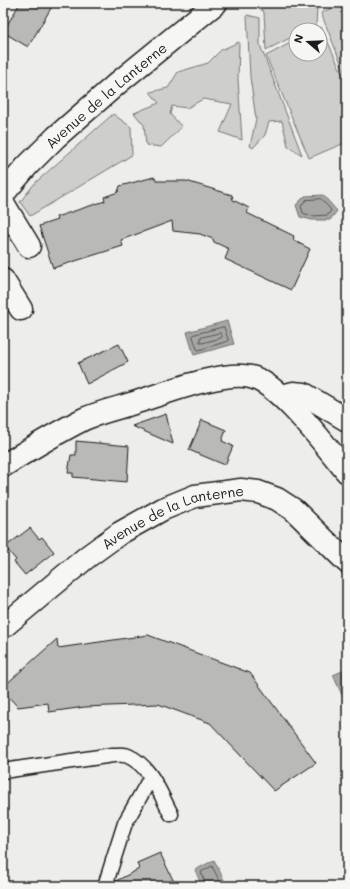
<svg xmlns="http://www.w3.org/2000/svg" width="350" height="889" font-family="Mali,sans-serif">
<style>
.green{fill:#cececb;stroke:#757574}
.water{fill:#a6a6a3;stroke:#6f6f6d}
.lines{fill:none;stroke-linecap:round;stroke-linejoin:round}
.shore{stroke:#535352;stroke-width:1}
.building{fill:#b9b9b6;stroke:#1c1c1c}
.lane-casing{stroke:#1c1c1c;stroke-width:17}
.street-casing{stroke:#1c1c1c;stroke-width:25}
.secondary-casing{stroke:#1c1c1c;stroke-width:25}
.lane{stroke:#f6f6f2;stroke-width:14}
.street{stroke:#f6f6f2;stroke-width:22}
.secondary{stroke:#f6f6f2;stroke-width:22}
.labels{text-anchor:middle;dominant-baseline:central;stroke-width:4;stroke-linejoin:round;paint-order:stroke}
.street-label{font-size:14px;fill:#1c1c1c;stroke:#f6f6f2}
</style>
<rect width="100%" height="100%" fill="#edede9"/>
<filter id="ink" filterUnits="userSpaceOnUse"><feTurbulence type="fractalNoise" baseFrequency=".025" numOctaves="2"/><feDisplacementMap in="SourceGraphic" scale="8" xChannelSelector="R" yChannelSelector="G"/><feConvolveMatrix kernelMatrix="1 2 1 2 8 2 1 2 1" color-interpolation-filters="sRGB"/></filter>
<g filter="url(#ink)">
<path class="green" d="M260,3H327L317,7L316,25L306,30H296V35L266,50L264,12L257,6Z
M343,3H347V78L321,13Z
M247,15L260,18V45L302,155L288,146L282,121L269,122L265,135L253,148L250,146L256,119L250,77Z
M321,27L347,84V142L309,158L266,56L296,40V54H320V30H315Z
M239,42L238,79L242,140L220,132L232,104L203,99L187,108L172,106L170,114L182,127L161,147L146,145L144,125L134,113L159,103L150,92L168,88L178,72L208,63L221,50Z
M113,114L131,127L132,155L30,216L20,202L35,183Z"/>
<path class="water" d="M323,195L337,211L330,220H312L300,217L296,205L305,196Z
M227,321L234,344L194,355L187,332Z
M347,669V706L333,675Z
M214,860L227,886H202L195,870Z"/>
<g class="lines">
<path class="shore" d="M321,199L331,210L328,215L312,216L303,213L301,206L306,200Z
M224,327L228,339V341L199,350L197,349L193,337V335Z
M220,333L222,336L221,338L202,343L200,342V338Z
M206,886L201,872L212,866L222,886"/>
</g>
<path class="building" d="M20,3H54L28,47L3,32Z
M154,177L157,181H186L232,195L233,200L249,208L247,213L294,236L293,240L310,249L291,290L225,259L229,249L214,242L213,239L200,234L173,231L172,221L121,240L123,246L53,268L39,226L57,220L56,217L105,201L104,197L118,192L120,186Z
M119,344L128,362L87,384L78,363Z
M166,414L173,444L132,426Z
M202,420L226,430L222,441L233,446L225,465L189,450Z
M76,441L129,446L127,482L73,477V473H68L71,455H76Z
M30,528L39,539L42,537L54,552L25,575L14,562L16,560L5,547Z
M148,635L250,673L316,763L274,791L210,723L158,704L85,707L49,712L48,703L18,707L3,691V687L57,639L58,648Z
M160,853L176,886H114L116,881L139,869L137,863Z"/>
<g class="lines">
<defs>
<path id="lane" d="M3,771L113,755C118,755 124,754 128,756C151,766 160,794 171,814
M105,886L125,823L151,777"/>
<path id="street" d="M3,203L29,246
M3,280L21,309
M282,396L293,393L304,394L347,420"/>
<g id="secondary">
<path id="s1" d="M3,194L27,166L56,137L119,82L216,3"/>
<path d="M3,466C30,449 56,433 84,419C100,412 118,408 134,403C163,394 222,370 251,377C280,384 327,448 347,472"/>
<path id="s2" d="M3,627L87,557L120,533L163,509L195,496L241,490L258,492L277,499L294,510L347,562"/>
</g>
</defs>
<use href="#lane" class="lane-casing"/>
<use href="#street" class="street-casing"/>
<use href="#secondary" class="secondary-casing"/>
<use href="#lane" class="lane"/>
<use href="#street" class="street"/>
<use href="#secondary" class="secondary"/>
</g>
</g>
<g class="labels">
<g class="street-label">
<text stroke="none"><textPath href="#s1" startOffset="143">Avenue de la Lanterne</textPath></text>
<text stroke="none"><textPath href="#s2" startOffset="206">Avenue de la Lanterne</textPath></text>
</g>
</g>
<rect width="350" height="889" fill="none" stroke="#f6f6f2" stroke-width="16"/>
<rect x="8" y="8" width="334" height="873" fill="none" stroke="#1c1c1c" stroke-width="1.5" filter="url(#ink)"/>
<g transform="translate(308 42) rotate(289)"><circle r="19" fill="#f6f6f2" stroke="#9f9f9c"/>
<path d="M0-3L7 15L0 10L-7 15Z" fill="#1c1c1c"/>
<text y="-6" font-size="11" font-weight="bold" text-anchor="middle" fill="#1c1c1c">N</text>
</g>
</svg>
